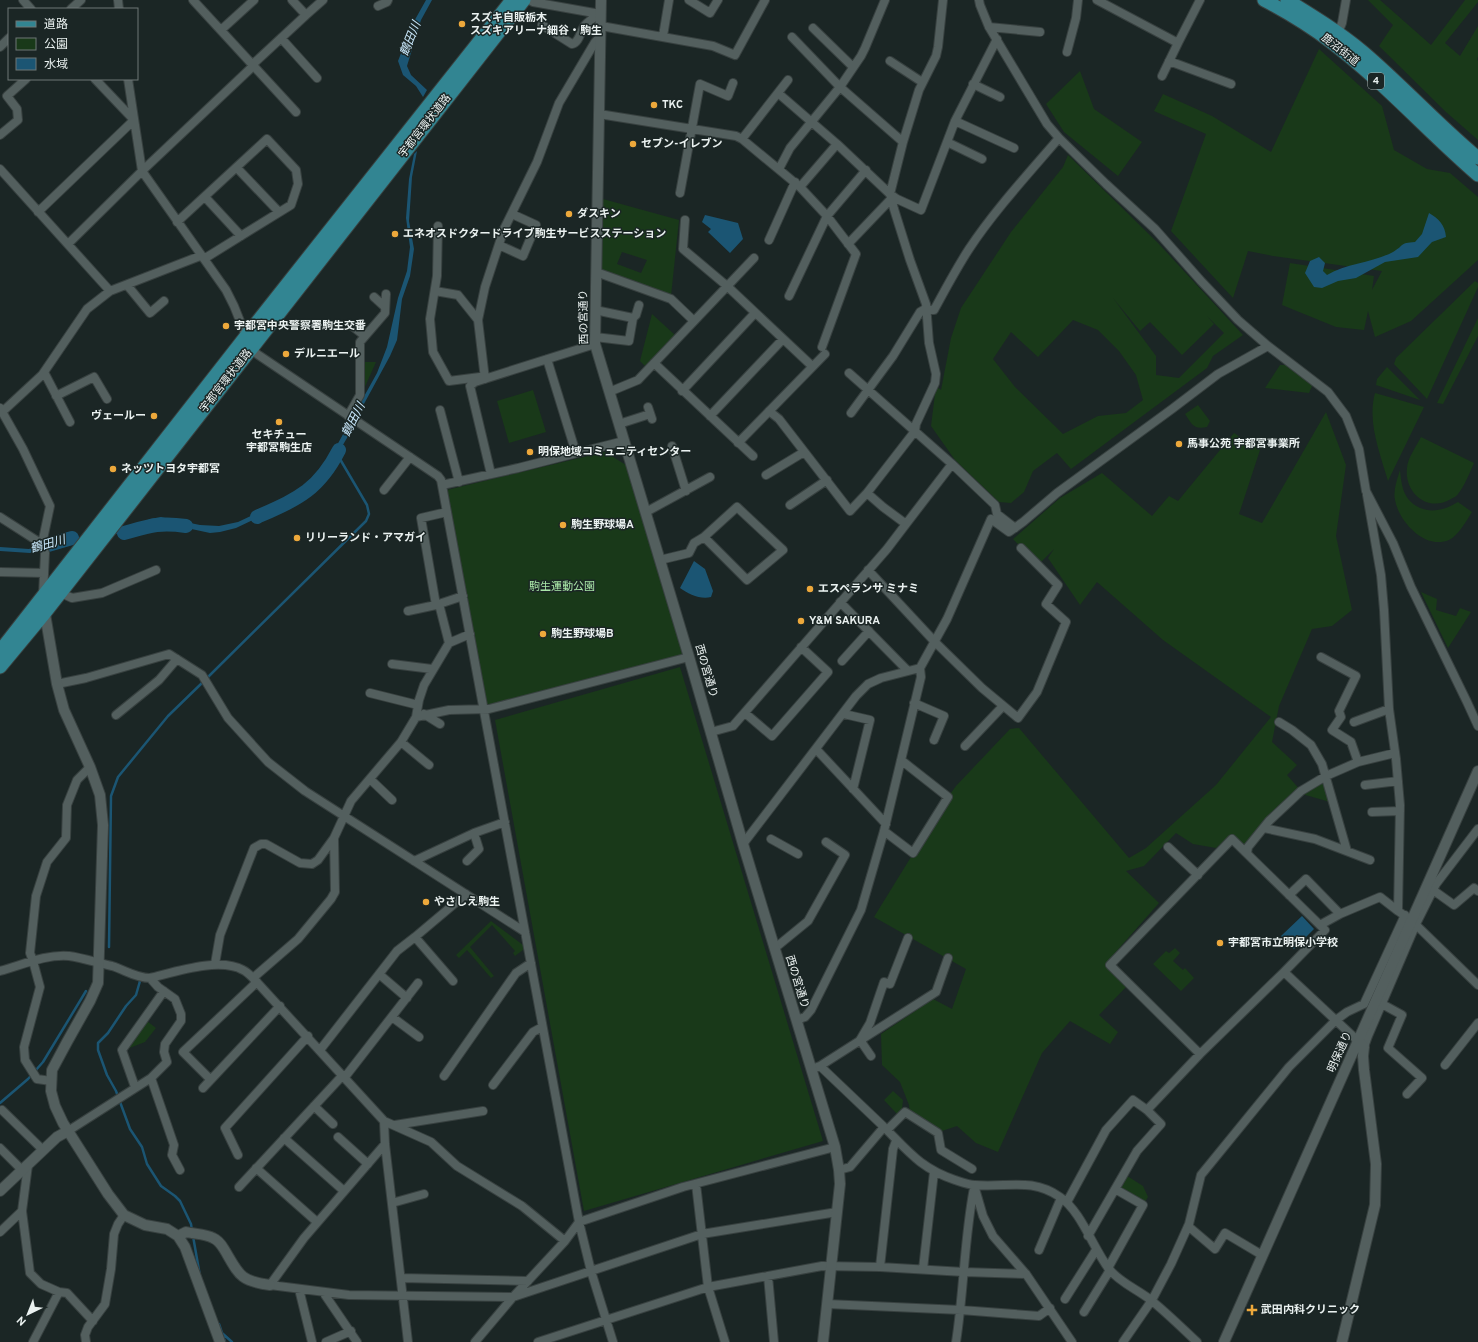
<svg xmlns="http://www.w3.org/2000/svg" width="1478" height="1342" font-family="Overpass,'Noto Sans JP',sans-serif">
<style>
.green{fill:#193919;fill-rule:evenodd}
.water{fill:#1b5573}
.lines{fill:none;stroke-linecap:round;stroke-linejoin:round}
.stream{stroke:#1b5573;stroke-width:2.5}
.river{stroke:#1b5573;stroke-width:14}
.minor-casing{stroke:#384140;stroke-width:10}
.tertiary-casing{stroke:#384140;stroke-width:12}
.primary-casing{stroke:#384140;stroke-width:15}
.minor{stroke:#535f5e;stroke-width:8}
.tertiary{stroke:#535f5e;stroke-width:10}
.primary{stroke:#328592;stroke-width:13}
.poi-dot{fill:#eda83b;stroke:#1b2625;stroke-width:1.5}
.labels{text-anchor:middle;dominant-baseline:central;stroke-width:3;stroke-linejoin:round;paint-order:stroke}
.shield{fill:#1b2625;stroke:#acb4b3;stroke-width:1}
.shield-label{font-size:10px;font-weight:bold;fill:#eaf1f0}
.poi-label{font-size:11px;font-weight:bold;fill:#eaf1f0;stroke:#1b2625;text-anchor:start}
.street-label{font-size:11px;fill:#eaf1f0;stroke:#1b2625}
.park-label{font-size:11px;fill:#aae7a8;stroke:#1b2625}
.water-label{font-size:12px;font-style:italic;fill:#c9e8fc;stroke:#1b2625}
</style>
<rect width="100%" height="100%" fill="#1b2625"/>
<path class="green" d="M1368,0H1380L1431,45L1465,0H1478V2L1445,43L1460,56L1478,26V57L1477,59L1478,61V140L1446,112L1379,46L1393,25Z
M1319,49L1382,106L1394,150L1427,169L1450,173L1478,197V260L1411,321L1375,337L1368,311L1364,330L1336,327L1282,305L1290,263L1374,276L1372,290L1382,271L1273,256L1248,251L1233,298L1171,231L1206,134L1154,111L1163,94L1212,116L1271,152Z
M1080,71L1094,109L1142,142L1118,176L1064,132L1046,104Z
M1068,155L1158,243L1243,335L1213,356L1207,368L1071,469L1057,453L1033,471L1024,492L1011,503L999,502L955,460L931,426L936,386L941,390L951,338L961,308L1011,232L1063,167ZM1113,298L1140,331L1150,322L1182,355L1214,324L1207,316L1224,333L1179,378L1156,375V356ZM1073,320L1098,330L1119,351L1136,375L1143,400L1126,413L1098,416L1063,434L1015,387L993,359L1011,332L1038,357Z
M603,199L679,220L671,296L601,272ZM622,252L647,260L641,273L617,264Z
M1475,281L1478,283V287L1427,399L1394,364L1396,358Z
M652,314L675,335L646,367L640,361Z
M1478,318V336L1443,404L1437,403Z
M365,362H376L364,389L363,365Z
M1280,365H1287L1313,384L1309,393L1265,388Z
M1387,367L1420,400L1376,385L1377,379Z
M533,390L546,432L509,443L497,401Z
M1375,393L1424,407L1388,481C1380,453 1367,422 1375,393Z
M1198,405L1210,421L1207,427C1193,430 1192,424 1185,414Z
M1326,412L1346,465L1336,536L1352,610L1332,626L1312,629L1279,706L1272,742L1297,765L1287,775L1301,791L1248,847L1232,835L1216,848L1193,844L1176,833L1144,866L1126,871L1159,903L1106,963L1127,986L1099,1015L1118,1032L1110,1044L1070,1021L1042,1053L998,1152L976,1143L957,1126L942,1131L910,1114L909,1105L900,1082L882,1065L881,1034L933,999L952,1009L966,969L874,917L948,797L956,786L1010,729L1019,728L1129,858L1146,848L1216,785L1271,717L1163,640L1097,582L1080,605L1048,558L1054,549L1038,565L1013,539L1060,498L1102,473L1152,516L1169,496L1178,501L1234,433L1260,450L1239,514L1262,523Z
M1421,437L1474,463C1470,472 1464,487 1458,494C1457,496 1453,498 1451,499C1428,513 1404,493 1407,468C1407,459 1417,445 1421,437Z
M605,452L626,465L684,654L486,707L447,490Z
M1400,470C1401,480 1402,492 1409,500C1423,515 1442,512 1458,502L1472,512C1467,520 1458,536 1449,540C1425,550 1399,522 1395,500C1393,490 1397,480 1400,470Z
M1421,592L1437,599L1436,610L1456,616L1460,608L1471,612L1448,648Z
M680,667L823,1141L584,1211L495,720Z
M1320,782L1324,784L1330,802L1302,794Z
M491,921L523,945V950L515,956L513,953L515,951L492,925L470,947L494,976L491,978L467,950L459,958L456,955Z
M1175,948L1180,953L1173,961L1183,970L1185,968L1194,978L1181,991L1153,964L1166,951L1169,953Z
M147,1021L156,1028L145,1042L127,1049Z
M893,1091L903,1100L902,1109L897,1114L884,1100Z
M1124,1174L1143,1186L1148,1197L1143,1205L1115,1189Z"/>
<path class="water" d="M426,0H432L421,20L407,66L411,75L427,90L423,97L416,86L403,75L398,61L412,25Z
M417,151L412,177L410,207L409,221L414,249L410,276L402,299L397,340L390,356L352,426L347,438L324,477L312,490L305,495L236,528L220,532L210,533L159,522L128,533L116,534L118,530L132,528L150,519L161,517L200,525L219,526L238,522L306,490L321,474L377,373L387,347L398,298L407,271L410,247L406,218L409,179L414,154Z
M1429,213C1439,219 1445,225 1446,237L1432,242L1418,257L1385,262L1356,278L1338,281L1322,288L1314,287L1305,273L1310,261L1319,257L1325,263L1323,271L1327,275C1347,263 1372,263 1393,252C1405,245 1399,243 1415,242L1422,234Z
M705,215L738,223L743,239L730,253L708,232L711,229L702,222Z
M71,533L73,537L30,553L0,551V547L29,549Z
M694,561L705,569L713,591L711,597C701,600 688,594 680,588Z
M1302,916L1314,929L1294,949L1281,936Z"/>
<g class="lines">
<path class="stream" d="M207,678L366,521L369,514L367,505L337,454
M109,947L111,796L118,777L168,716L203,682
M139,980L140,981L136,995L126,1006L108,1033L98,1043V1050L107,1075L116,1091L130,1129L142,1147L147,1164L161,1186L175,1196L180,1201L191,1224L192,1231
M0,1103L28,1079L43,1062L86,991
M193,1236L200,1276
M219,1324L222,1333L232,1342
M222,1333L225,1342"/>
<path class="river" d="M257,517C297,499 318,491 339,450
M124,533C149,526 159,522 186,526
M48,545L72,538"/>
<defs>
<path id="minor" d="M23,0L31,9
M118,0L119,9
M193,0L296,112
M529,0L533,2L600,14
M689,0L710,13L718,0
M979,0L980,5L989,27L1047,124L1059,138L1106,184L1155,229L1201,281L1238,320L1268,346L1328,392L1346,416L1359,449L1366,491L1393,543L1411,587L1467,702L1478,726
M1097,0L1178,43L1200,0
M378,6L387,2L388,0
M71,9L81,0
M306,15L323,0
M542,25L572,44C580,42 580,31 585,25C589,21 594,18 598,14
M601,26L713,46L735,55L765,0
M989,27L1040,32
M813,28L853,67
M221,30L254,0
M1338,33L1342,23L1346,0
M663,36L669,0
M792,37L840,87L903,142
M281,38L317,78
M0,47L9,38
M1067,52L1076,18L1078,0
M890,61L922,82
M1169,61L1231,84
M1162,76L1178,43
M95,79L134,120
M128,79L142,171L226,290L234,306L246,336L252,347L257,354L438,476L441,480L579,1222L591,1271L613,1342
M973,84L1000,97
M778,93L837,144L890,194L897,199L921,210L955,121L997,39
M599,114L736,136L742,139L800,187L827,216L856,254L822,347
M955,121L1014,148
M0,135L18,120L17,109L7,96L26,79
M742,139L788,80
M947,142L982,159
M237,168L279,212
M0,169L110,291
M779,169L790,148L840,87L861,56L865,48L885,0
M800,187L837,144
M680,193L700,84L728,96L733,83
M205,197L241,236
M38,212L134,120
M685,220L683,249L727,286L812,366
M438,226L437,276L430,319L433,352L449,381L480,377
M769,240L795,182
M68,244L142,171L250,69L252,65L306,15L292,0
M848,244L891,199
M499,245L523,256L536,225L512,214
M596,272L671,299L694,321
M127,285L150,313L164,301
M435,291L458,295L478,320
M789,296L827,216L866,170
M374,297L385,307
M633,318L636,315L639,305
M351,325L365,336
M595,337L629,341L633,318L595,310
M547,359L576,453
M654,363L753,456
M44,372L70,422
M849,373L952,464L995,505L997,514L1015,528
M485,379L478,320L485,287L504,229L537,162L559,103L595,42L600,37
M682,391L755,313
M609,392L638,380L754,258
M56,396L94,377L107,399
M648,407L652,419
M0,408L23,449L50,506L42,544L45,553L43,595
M440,410L459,482
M769,411L779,419L850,511L867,493
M2,412L42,375L87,309L110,291L200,256L207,257L291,205L298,184L296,170L267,139L177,222
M851,413L893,356L920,312L925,309L934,310C945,290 956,269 969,249C994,211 1029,173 1059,138
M348,416L360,395V342L385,313L386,294
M710,416L783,339
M619,424L650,414
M738,443L825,354
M672,446L686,491
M491,474L470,386L475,382L595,344
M766,475L804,452
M442,485L518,468L624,441
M384,490L410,457
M1367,495L1381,575L1384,610L1389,709L1396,759L1400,805L1398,911L1411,920L1478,985
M790,505L827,480
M646,512L710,477
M0,517L42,544
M906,524L952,464
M660,560L689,553L694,543L704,537L747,580L783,550L737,507L704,537
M868,570L935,642L982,688L1018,718L1037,692L1066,622L1046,604L1058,585L1021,548
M0,572L44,573
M61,593L72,598L102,593L156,570
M840,602L907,670
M439,604L449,643
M436,605L421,518L447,512
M408,611L436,605L463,596
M1321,657L1356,676L1339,711L1341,717L1332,730L1351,742L1358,762L1395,753
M842,661L869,631
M392,664L432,669
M57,684L86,678L169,654L202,675L228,718L268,762L305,791L525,932
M370,693L418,705
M914,703L944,716L934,740
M745,713L772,736L828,672L801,647
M424,714L440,724
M844,714L870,720L853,789
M116,715L159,680L177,659
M416,717L419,700L424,685L449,643L470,634
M1279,722L1292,730L1311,745L1322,764L1347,851
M1354,722L1389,709
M711,732L733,726L887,549L906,524L883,507L867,493L915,431L916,424L935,383L936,374L929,343L926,304L910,260L894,209L890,194L903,142L919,90L936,56L938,47L943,0
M401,742L429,765
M965,746L1003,706
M816,749L886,824
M370,779L392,800
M1365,785L1398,781
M1372,812L1400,811
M1264,828L1315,839L1370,860
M884,831L913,853L948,797L901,760
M771,839L798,854
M743,844L856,696L868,684L881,678L920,668
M1168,847L1198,875
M1247,853L1248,847L1269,821L1301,791L1326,776L1358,762
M414,861L474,833L505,822
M467,861L479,849L474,833
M1433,890L1454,905L1474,888L1478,891
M1289,895L1306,879L1340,914
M1320,925L1340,914L1380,897L1398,911
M415,937L453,981
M775,948L808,921L845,855L826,842
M215,964L220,935L254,848L261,844H266L300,863L312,864L318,860L334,838L351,801L401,742L416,717L449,710L489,709L689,657
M0,971C22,965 46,954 69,956C83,958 98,963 112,966C125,970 136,978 150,978C175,972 219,957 243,970C247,972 250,975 253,978L384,1121L431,1142L457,1166L522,1206L565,1241
M379,974L407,998
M253,978L298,939L331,899L335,892L334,838
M1382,1004L1402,1015L1388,1048L1422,1078L1407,1094
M392,1017L419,1037
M796,1020L805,1017L811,1010L861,910L884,831L921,677L920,668L947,619L991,519L1009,532L1023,522L1057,493L1172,409L1218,374L1268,346
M1364,1047L1368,1036L1416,924L1436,884L1478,829
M320,1050L397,951L415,937L466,894
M1200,1054L1110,965L1232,839L1325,930L1284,972
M871,1056L860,1040L870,1023L884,982L890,984L908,938
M1445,1065L1478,1023
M820,1066L936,992L948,958
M812,1069L820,1066C841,1086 862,1106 883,1126C908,1151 920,1168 955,1180C961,1182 969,1185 975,1185C1007,1188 1031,1177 1060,1197C1081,1211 1093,1248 1109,1269C1120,1283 1139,1290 1152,1301C1168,1314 1182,1328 1197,1342
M444,1076L516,973L531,963
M345,1077L418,983
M151,1078L174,1145L172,1155L180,1170
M210,1079L183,1052L257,982
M51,1081L37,1079L25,1060L24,1047L40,987L33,961L30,953L36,896L47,862L66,838L67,805L77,780L90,767
M493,1085L533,1032L542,1027
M135,1087L122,1050L164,991
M203,1088L280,1006
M314,1106L333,1124
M2,1110L43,1150
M1147,1110L1200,1054L1284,972L1358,1041
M384,1121L385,1144L408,1342
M395,1125L483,1111
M887,1130L905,1112L938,1133L941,1150L972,1169
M68,1131L151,1078L167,1062L164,1052L165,1044L181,1021V1014L175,999L158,987L150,978
M338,1137L368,1164
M284,1138L344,1191
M385,1144L304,1238L270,1285L349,1295L513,1297L702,1234L837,1212
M0,1148L22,1170
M238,1155L225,1128L308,1036
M28,1165L22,1211L30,1273L41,1284L59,1292L67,1293L93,1321
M256,1168L317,1222
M839,1170L850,1167L884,1127
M696,1184L708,1287L725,1342
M974,1185L983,1216L993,1236L1026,1274L1072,1342
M239,1187L343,1075
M1067,1202L1106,1130L1133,1100L1147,1110L1161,1124L1137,1151L1088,1236
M392,1203L424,1194
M1188,1226L1215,1249L1225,1233L1262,1255
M0,1232L22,1211
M1039,1250L1061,1198
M880,1267L893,1149L896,1141
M1108,1268L1143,1205L1115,1189
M923,1269L934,1172
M768,1276L774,1342
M401,1278L528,1281
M299,1289L312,1342
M323,1292L357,1342
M1065,1299L1096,1250
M827,1304L961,1310L1039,1316L1050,1308
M1084,1312L1110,1270
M33,1342L59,1292
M86,1342L85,1335L88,1327L105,1304L111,1269L114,1234L118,1224L124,1215
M326,1342L351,1331
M475,1342L513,1297L565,1241L579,1222L683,1187L835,1147
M538,1342L708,1287L822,1266L880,1267L964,1272L1026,1274
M956,1342C964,1291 964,1239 974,1188
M1123,1342L1152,1300L1171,1264L1189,1224L1201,1175L1289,1067L1336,1020L1347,1012L1364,1004L1405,915"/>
<path id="tertiary" d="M601,0L595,344L689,657L743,844L835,1147L839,1170L840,1184L823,1342
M44,608L57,684L64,710L90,767L100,795L103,825L98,983L90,1001L67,1042L52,1070L51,1091L55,1106L63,1123L108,1194L124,1215L145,1225L167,1229L178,1236L185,1247L220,1342
M0,1191L57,1137L68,1131
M178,1236L186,1232C194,1234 206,1234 213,1238C218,1240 221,1244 224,1249C239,1274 239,1281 270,1285
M1224,1342L1478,771
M1342,1342L1375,1205L1376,1164L1364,1070L1363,1056L1364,1047L1358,1041"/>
<path id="primary" d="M1264,0C1287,12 1310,26 1331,42C1384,82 1428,132 1478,175
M1287,0C1313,16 1339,32 1363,52C1403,86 1438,125 1478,158
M0,651L246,336L512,0
M0,667L44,614L524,0"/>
</defs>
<use href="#minor" class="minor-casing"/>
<use href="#tertiary" class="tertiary-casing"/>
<use href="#primary" class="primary-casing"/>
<use href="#minor" class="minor"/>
<use href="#tertiary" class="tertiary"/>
<use href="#primary" class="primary"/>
</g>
<g class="poi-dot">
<circle cx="462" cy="24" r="4"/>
<circle cx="654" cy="105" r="4"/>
<circle cx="633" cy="144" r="4"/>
<circle cx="569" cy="214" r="4"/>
<circle cx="395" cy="234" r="4"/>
<circle cx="226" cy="326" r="4"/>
<circle cx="286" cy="354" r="4"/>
<circle cx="154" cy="416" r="4"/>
<circle cx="279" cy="422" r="4"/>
<circle cx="1179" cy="444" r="4"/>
<circle cx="530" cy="452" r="4"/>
<circle cx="113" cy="469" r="4"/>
<circle cx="563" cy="525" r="4"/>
<circle cx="297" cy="538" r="4"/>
<circle cx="810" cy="589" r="4"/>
<circle cx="801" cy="621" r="4"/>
<circle cx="543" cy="634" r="4"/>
<circle cx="426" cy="902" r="4"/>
<circle cx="1220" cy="943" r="4"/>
<path d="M1250 1304h4v4h4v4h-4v4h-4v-4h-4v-4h4z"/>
</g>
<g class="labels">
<rect class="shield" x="1368" y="73" width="16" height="16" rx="3"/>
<g class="shield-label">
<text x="1376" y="81">4</text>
</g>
<g class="poi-label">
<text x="470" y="18">スズキ自販栃木<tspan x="470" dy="13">スズキアリーナ細谷・駒生</tspan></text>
<text x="662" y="105">TKC</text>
<text x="641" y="144">セブン-イレブン</text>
<text x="577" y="214">ダスキン</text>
<text x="403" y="234">エネオスドクタードライブ駒生サービスステーション</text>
<text x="234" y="326">宇都宮中央警察署駒生交番</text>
<text x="294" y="354">デルニエール</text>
<text x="146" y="416" text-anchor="end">ヴェールー</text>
<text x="279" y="435" text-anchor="middle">セキチュー<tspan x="279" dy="13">宇都宮駒生店</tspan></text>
<text x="1187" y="444">馬事公苑 宇都宮事業所</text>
<text x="538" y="452">明保地域コミュニティセンター</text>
<text x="121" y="469">ネッツトヨタ宇都宮</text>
<text x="571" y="525">駒生野球場A</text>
<text x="305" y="538">リリーランド・アマガイ</text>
<text x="818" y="589">エスペランサ ミナミ</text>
<text x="809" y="621">Y&amp;M SAKURA</text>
<text x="551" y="634">駒生野球場B</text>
<text x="434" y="902">やさしえ駒生</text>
<text x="1228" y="943">宇都宮市立明保小学校</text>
<text x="1261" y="1310">武田内科クリニック</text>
</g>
<g class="street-label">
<text transform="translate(1340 50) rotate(38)">鹿沼街道</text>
<text transform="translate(425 126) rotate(-52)">宇都宮環状道路</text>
<text transform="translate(584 317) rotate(-91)">西の宮通り</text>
<text transform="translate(226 381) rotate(-52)">宇都宮環状道路</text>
<text transform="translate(706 671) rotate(74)">西の宮通り</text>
<text transform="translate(797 982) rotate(73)">西の宮通り</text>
<text transform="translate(1340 1052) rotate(-66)">明保通り</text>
</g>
<g class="park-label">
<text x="562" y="587">駒生運動公園</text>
</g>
<g class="water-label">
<text transform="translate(411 39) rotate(-68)">鶴田川</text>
<text transform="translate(354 420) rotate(-63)">鶴田川</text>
<text transform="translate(48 545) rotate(-16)">鶴田川</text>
</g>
</g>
<rect x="8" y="8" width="130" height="72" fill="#1b2625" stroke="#6e7776"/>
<rect x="16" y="21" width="20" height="6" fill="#328592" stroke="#6e7776"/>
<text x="44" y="28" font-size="12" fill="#eaf1f0">道路</text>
<rect x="16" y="38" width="20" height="12" fill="#193919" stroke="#6e7776"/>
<text x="44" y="48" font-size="12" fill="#eaf1f0">公園</text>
<rect x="16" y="58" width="20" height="12" fill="#1b5573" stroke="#6e7776"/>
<text x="44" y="68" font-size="12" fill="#eaf1f0">水域</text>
<g transform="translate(28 1314) rotate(223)" stroke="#1b2625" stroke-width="3" paint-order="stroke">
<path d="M0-3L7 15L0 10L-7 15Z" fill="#eaf1f0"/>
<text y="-6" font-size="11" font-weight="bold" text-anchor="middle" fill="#eaf1f0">N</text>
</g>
</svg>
